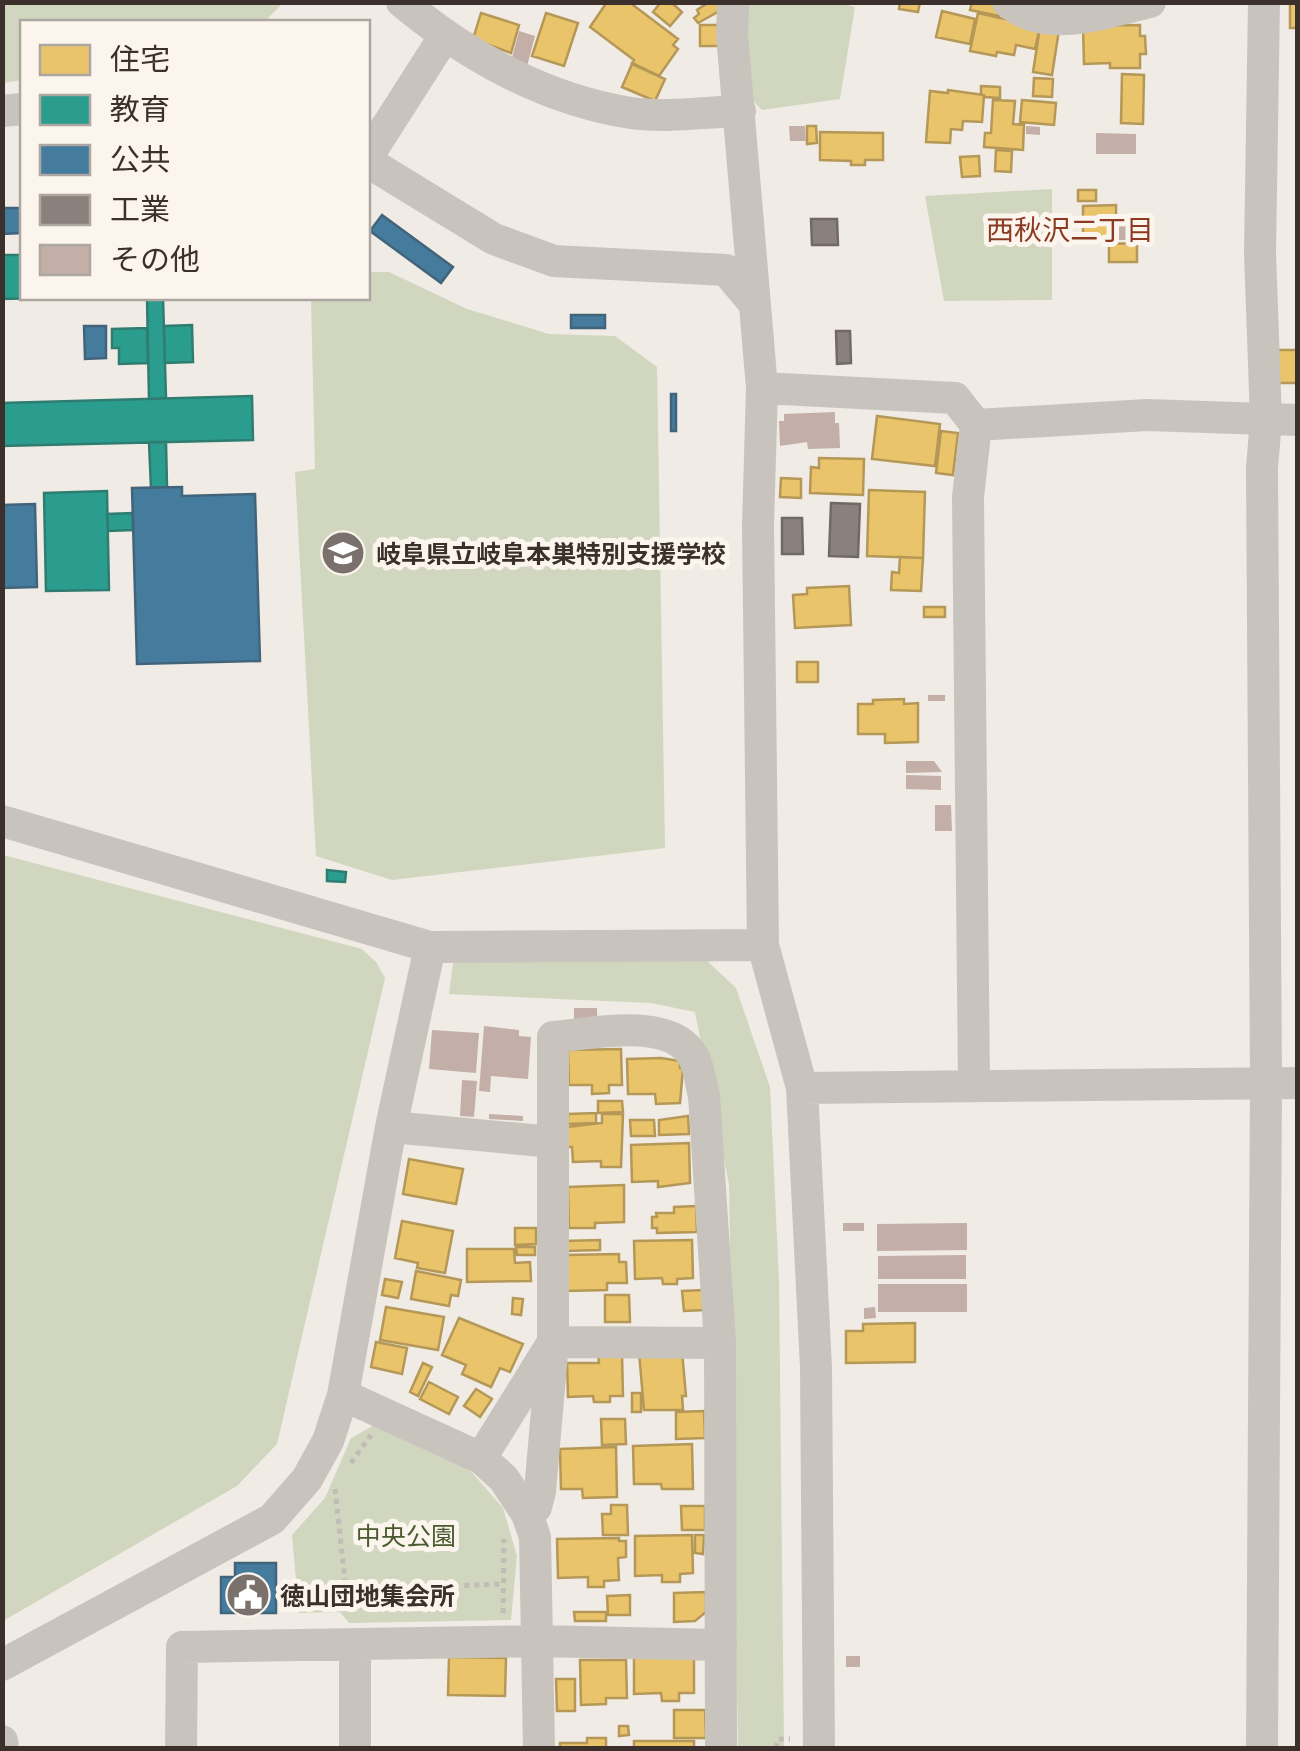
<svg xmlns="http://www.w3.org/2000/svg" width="1300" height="1751" font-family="'IBM Plex Sans','Noto Sans JP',sans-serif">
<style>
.green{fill:#d1d6bf}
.homes{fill:#e9c46a;stroke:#b59857;stroke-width:2.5}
.schools{fill:#2a9d8f;stroke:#2f7c71;stroke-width:2.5}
.public{fill:#457b9d;stroke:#42647b;stroke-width:2.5}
.industry{fill:#8a817c;stroke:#726964;stroke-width:2.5}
.building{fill:#c3afa7}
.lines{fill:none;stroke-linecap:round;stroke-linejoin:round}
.path{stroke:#c2bbb6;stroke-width:5;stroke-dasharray:5 5;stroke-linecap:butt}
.minor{stroke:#c9c3be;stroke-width:32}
.labels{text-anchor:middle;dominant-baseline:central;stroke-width:10;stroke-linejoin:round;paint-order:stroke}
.poi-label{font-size:25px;font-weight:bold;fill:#3b302b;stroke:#fbf5ee;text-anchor:start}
.park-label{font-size:25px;fill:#4a5a2e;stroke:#fbf5ee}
.neighbourhood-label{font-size:28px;fill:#8c3b22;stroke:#fbf5ee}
</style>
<rect width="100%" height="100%" fill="#f0ebe5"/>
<path class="green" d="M837,2L855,7L840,99L762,110L743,91V3Z
M2,3L3,2L283,3L264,22H22V80L3,83Z
M1052,189V300L944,301L925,196Z
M368,272H389L467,309L549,334L615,336L657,367L665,848L392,880L316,856L295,472L315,469L311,298H368Z
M3,855L362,949L376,962L385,978L277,1444L237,1486L3,1621Z
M454,956H702L736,988L770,1087L779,1281L784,1748H738L729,1184L695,1012L651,1003L449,994Z
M378,1423L468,1468L503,1508L517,1556L511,1620L349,1623L340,1612L299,1613L292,1535L325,1498L351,1438Z"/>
<path class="homes" d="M607,2H629L678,39L673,45L678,49L659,76L632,63L634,60L590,27Z
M661,2H671L682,12L670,26L653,12Z
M709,2H718L723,9L698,23L694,18L699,14L697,10Z
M900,2H920L918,12L899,9Z
M972,2L1001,5L999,16L970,10Z
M1290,2H1298V28H1290Z
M942,11L975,19L970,44L936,37Z
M481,13L519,25L511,53L473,39Z
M546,13L578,23L564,66L532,56Z
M978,13L1040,27L1035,49L1016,45L1014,55L997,52L996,56L970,51Z
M700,25H723V46H700Z
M1140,25V36H1145L1146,54H1140V68H1110V63L1084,64L1083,26Z
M1040,27L1059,30L1052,75L1033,72Z
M632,64L665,79L655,101L622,87Z
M1122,74L1144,75L1143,124L1121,123Z
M1034,78L1053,79L1052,97L1033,96Z
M981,86L1000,87V98L985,97L981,94Z
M948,90L984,95L982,122L963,121L962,130L951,129L950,143L926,142L930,91L948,93Z
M993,100L1015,101L1013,124L1024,125L1023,150L984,147L985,133H991Z
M1022,100L1056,103L1054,125L1020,122Z
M807,126H816L817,143L807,144Z
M820,132L883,133V160H865V165H851V161L820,160Z
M996,150L1012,151L1011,172L995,171Z
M979,156L980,176L962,177L960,157Z
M1078,190H1096V201H1078Z
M1116,205V241L1083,242V206Z
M1137,243V262H1109V244Z
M1274,350H1298V383H1274Z
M877,416L940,424L935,466L872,459Z
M941,431L958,433L953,475L936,473Z
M819,458L864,459L863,495L810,493L811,467L819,468Z
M781,478L801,479V498L780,497Z
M869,490L925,492L923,558L867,556Z
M900,557L923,558L921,591L891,590L892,572L899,573Z
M849,586L851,625L795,628L793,595L807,594V588Z
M924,607H945V617H924Z
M797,662H818V682H797Z
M904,699V704L918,703V742L885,743V734H858V704H873V700Z
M621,1049L622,1085H609V1093L592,1094V1085H569L568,1050Z
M661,1058L680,1061V1068H683L680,1103L656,1104L655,1094H628L627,1059Z
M598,1101H622L623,1112L598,1113Z
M596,1113V1123L568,1124V1114Z
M602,1114H623L621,1167H601V1161L573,1162L572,1147H567V1127L602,1123Z
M688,1116L689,1134L659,1135V1120Z
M630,1120H654L655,1136H631Z
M689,1143L690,1183L658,1187V1181L632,1182L631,1145Z
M409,1159L463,1169L456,1204L403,1194Z
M624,1185V1222L595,1223V1228H569L568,1187Z
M696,1206L697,1232L657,1233V1228H652V1217H657L656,1213H674V1207Z
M402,1221L453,1231L445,1273L417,1268L418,1263L395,1258Z
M515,1228H536V1244L515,1245Z
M600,1240V1250L564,1251V1241Z
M692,1240L693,1278L677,1279V1284H663L662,1278L635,1279L634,1241Z
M516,1247H535V1255H517Z
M467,1249H514L515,1263L530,1262L531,1281L467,1282Z
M619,1254V1262H626L627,1283H607V1290L566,1291L565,1255Z
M416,1271L461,1280L458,1296L451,1295L449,1306L411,1299Z
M385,1279L402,1282L398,1298L382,1295Z
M703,1290L704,1310L684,1311L682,1291Z
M605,1295H629L630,1322H605Z
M513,1298L523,1299L521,1315L512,1314Z
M386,1307L444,1317L438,1350L380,1340Z
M459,1318L523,1344L510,1372L500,1368L491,1387L462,1374L466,1365L442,1355Z
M915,1323V1362L846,1363V1331H863V1324Z
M376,1342L407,1348L402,1374L371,1367Z
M682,1351L686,1396H682L683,1410H644L639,1352Z
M622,1354L623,1396H610V1402H594L593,1396L568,1397L567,1363H599L598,1355Z
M423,1363L432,1367L418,1396L410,1392Z
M429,1382L458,1397L449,1414L420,1399Z
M476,1389L492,1399L480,1417L464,1406Z
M632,1393H641V1412H632Z
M704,1411L705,1438L676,1439V1412Z
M601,1419H625L626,1444L602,1445Z
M692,1444L693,1489H662L661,1484H634L633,1446Z
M616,1447L617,1497L583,1498L582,1489H561L560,1449Z
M611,1505H627L628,1535H603L602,1514H611Z
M681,1506H705V1530H682Z
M692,1535L693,1573L680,1574V1582H662V1575L635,1576V1536Z
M695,1535H704L703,1554L695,1553Z
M619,1538V1541H626V1557L618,1558L619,1580L604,1581V1587H588V1577L558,1578L557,1539Z
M706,1592V1612L695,1621L674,1622V1593Z
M630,1595V1615H608L607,1596Z
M574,1612H606V1621H575Z
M634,1655H694V1693H679V1701H662L661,1693L634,1694Z
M449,1657L506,1658L505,1696L448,1695Z
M580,1660H626L627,1698H606V1704L581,1705Z
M556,1679H575V1711H557Z
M674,1710H705L706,1738H674Z
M619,1726H628L629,1735L619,1736Z
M587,1738H606V1748H560V1743H587Z
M634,1741H694V1748H634Z"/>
<path class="schools" d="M2,255H22V298H43L2,299Z
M147,298H163L166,398L149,399Z
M192,325L193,362L165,363L164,326Z
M147,328L148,363L119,364V348H112V329Z
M252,396L253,440L2,446V403Z
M149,442H166L167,487L151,488Z
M107,491L109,590L46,591L44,493Z
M133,513V530L108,531L107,514Z
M327,870L346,872L345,882L327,881Z"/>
<path class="public" d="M2,208H22V233L2,234Z
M382,215L453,267L441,283L370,231Z
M571,315H605V328H571Z
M84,326H106V358L85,359Z
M671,394H676V431H671Z
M182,487V496L255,494L260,661L137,664L132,488Z
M35,504L37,587L2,588V505Z
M235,1563H276V1613H221V1577H235Z"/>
<path class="industry" d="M811,219H837L838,245H812Z
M836,331H850L851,363L837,364Z
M831,503L860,504L858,557L829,556Z
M782,518H802L803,554H782Z"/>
<path class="building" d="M519,31L535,36L526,70L510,65Z
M789,126H805L806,141H790Z
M1026,126L1040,127V135L1026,134Z
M1096,133L1136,134V154H1096Z
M1118,224H1136V240H1118Z
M835,412V423H839L840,448L808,449L807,442L780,446L779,421H784V414Z
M928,695H945V701H928Z
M906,761H934L942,772L906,773Z
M906,775L941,776V790L906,789Z
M935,805H951L952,831H935Z
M574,1008H597V1021L574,1020Z
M484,1026L519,1030V1036L531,1037L528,1079L491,1076L490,1092L479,1091Z
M432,1030L479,1033L476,1073L429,1069Z
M462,1080L477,1081L474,1117L460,1116Z
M489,1114L523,1116V1121L489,1119Z
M843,1223H864V1231H843Z
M967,1223V1250L877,1251V1224Z
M966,1255V1279H878V1256Z
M878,1284H967V1312H878Z
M875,1307L876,1318L864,1319V1308Z
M846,1656H860V1667H846Z"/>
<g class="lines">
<path class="path" d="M351,1463L371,1435
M335,1489L346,1590L503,1584
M503,1613L504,1539
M776,1748L778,1739H790"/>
<path class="minor" d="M402,2C467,56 546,100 631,113C665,118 705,112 740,111
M733,2L732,35L762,388L758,525L763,945L802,1088L816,1368L819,1748
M1008,2C1046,35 1107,12 1150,2
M2,111L22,109
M368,156L444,37
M368,162L494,239L554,261L726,270L752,301
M762,388L955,398L976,425L968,497L974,1085
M976,425L1147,415L1298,420
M2,821L430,947L763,945
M802,1088L1298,1083
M391,1127L553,1142
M343,1395L481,1458L504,1479L527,1514L535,1537L539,1748
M481,1458L553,1342L720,1343L721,1748
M527,1514L536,1507L540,1491L553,1342V1037C592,1034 672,1015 694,1058C699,1068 701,1084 704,1096L720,1343
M355,1645V1748
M2,1665L272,1519L307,1479L328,1441L343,1395L391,1127L430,947
M2,1741L3,1748
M181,1748L182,1647L538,1641L721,1645
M1262,1748L1266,1083L1262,468L1266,420L1260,253L1264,2"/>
</g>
<defs>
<symbol id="school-disc" viewBox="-11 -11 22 22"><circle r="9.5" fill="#7a716c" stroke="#fbf5ee"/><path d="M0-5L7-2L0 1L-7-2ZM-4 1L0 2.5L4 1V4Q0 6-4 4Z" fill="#fff"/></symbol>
<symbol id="civic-disc" viewBox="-11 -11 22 22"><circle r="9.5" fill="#7a716c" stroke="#fbf5ee"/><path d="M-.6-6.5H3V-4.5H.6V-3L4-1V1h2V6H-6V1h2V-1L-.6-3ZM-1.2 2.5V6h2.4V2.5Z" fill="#fff"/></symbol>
</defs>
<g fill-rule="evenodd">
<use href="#school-disc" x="318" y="528" width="50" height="50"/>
<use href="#civic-disc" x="223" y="1570" width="50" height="50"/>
</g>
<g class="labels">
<g class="poi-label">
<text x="376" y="553">岐阜県立岐阜本巣特別支援学校</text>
<text x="280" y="1595">徳山団地集会所</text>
</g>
<g class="park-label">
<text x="406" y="1535">中央公園</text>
</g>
<g class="neighbourhood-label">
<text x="1070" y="229">西秋沢二丁目</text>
</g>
</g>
<rect width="1300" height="1751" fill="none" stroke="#3b302b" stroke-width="10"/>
<rect x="20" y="20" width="350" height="280" fill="#fbf5ee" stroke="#aea6a0" stroke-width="2.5"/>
<rect x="40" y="45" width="50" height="30" fill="#e9c46a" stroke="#aea6a0" stroke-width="2.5"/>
<text x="110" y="70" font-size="30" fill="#3b302b">住宅</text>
<rect x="40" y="95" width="50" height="30" fill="#2a9d8f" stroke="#aea6a0" stroke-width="2.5"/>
<text x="110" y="120" font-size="30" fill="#3b302b">教育</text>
<rect x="40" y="145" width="50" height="30" fill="#457b9d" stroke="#aea6a0" stroke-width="2.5"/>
<text x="110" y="170" font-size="30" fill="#3b302b">公共</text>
<rect x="40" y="195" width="50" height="30" fill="#8a817c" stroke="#aea6a0" stroke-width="2.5"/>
<text x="110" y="220" font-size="30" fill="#3b302b">工業</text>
<rect x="40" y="245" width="50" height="30" fill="#c3afa7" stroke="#aea6a0" stroke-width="2.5"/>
<text x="110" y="270" font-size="30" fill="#3b302b">その他</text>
</svg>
